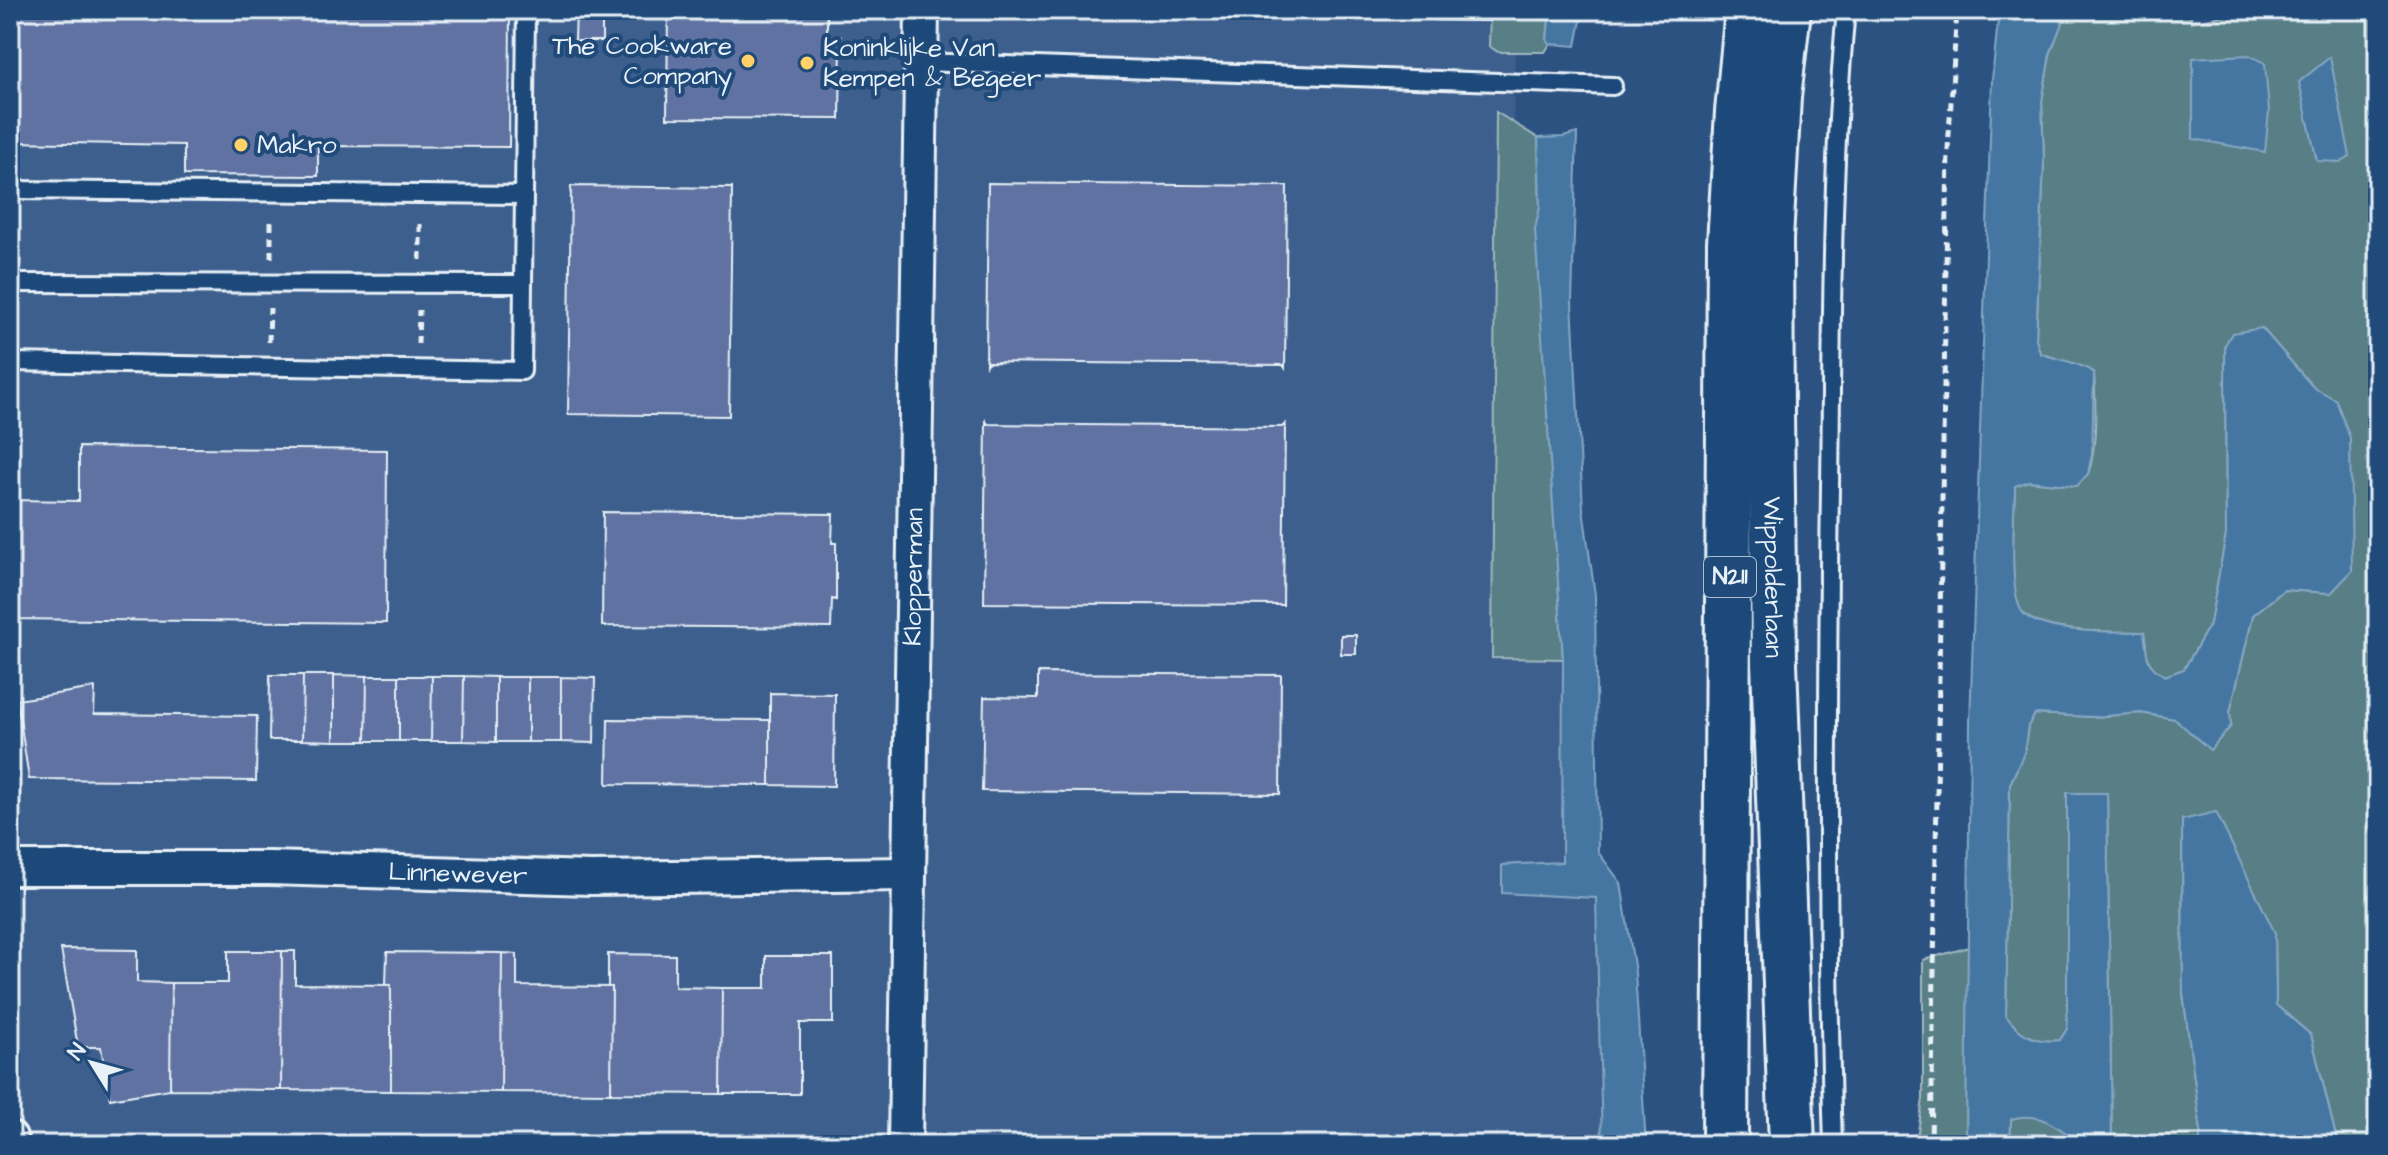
<svg xmlns="http://www.w3.org/2000/svg" width="2388" height="1155" font-family="'Architects Daughter',sans-serif">
<style>
.built{fill:#3e5f8d}
.green{fill:#587f86;stroke:#a0b8bf;stroke-width:2}
.water{fill:#4476a1;stroke:#86a7c4;stroke-width:2}
.building{fill:#5e72a1;stroke:#e8f1f8;stroke-width:2}
.lines{fill:none;stroke-linecap:round;stroke-linejoin:round}
.service-casing{stroke:#e8f1f8;stroke-width:22}
.minor-casing{stroke:#e8f1f8;stroke-width:38}
.primary-casing{stroke:#e8f1f8;stroke-width:50}
.path{stroke:#e8f1f8;stroke-width:5;stroke-dasharray:8 6;stroke-linecap:butt}
.service{stroke:#1f4a7a;stroke-width:16}
.minor{stroke:#1f4a7a;stroke-width:32}
.primary{stroke:#1f4a7a;stroke-width:44}
.poi-dot{fill:#ffd166;stroke:#1f4a7a;stroke-width:3}
.labels{text-anchor:middle;dominant-baseline:central;stroke-width:8;stroke-linejoin:round;paint-order:stroke}
.shield{fill:#1f4a7a;stroke:#acbfd2;stroke-width:2}
.shield-label{font-size:24px;font-weight:bold;fill:#e8f1f8}
.poi-label{font-size:26px;fill:#e8f1f8;stroke:#1f4a7a;text-anchor:start}
.street-label{font-size:26px;fill:#e8f1f8;stroke:#1f4a7a}
</style>
<rect width="100%" height="100%" fill="#2c5282"/>
<filter id="ink" filterUnits="userSpaceOnUse"><feTurbulence type="fractalNoise" baseFrequency=".0125" numOctaves="2"/><feDisplacementMap in="SourceGraphic" scale="16" xChannelSelector="R" yChannelSelector="G"/><feConvolveMatrix kernelMatrix="1 2 1 2 8 2 1 2 1" color-interpolation-filters="sRGB"/></filter>
<g filter="url(#ink)">
<path class="built" d="M10,10H1516L1512,164L1570,575L1572,823L1626,989L1630,1145H10Z"/>
<path class="green" d="M1490,10H1550L1547,40L1550,44L1545,52H1498L1489,46Z
M2067,10H2191V22L2252,10H2378V1145H2338L2311,1035L2276,1005L2275,933L2182,820L2183,993L2201,1131L2199,1145H2112L2107,793H2067V1029L2060,1040C2036,1043 2021,1036 2006,1016L2010,784L2024,753L2028,726L2035,714L2093,717L2141,713L2176,719L2210,749L2231,726L2230,712L2253,615L2284,590L2331,593L2313,387L2262,328L2225,345L2226,535L2210,624L2184,669L2165,676C2143,664 2148,655 2144,632C2115,631 2045,635 2023,613C2007,598 2015,510 2015,485L2029,481L2077,486C2081,481 2087,476 2089,471C2097,445 2096,400 2094,373C2079,362 2057,360 2040,353L2036,339L2044,162L2042,101L2050,54Z
M1496,112L1538,138L1540,207L1536,229L1563,659L1492,658Z
M1969,947L1966,1145H1916L1923,1099V960Z
M2028,1114L2043,1118L2069,1134L2066,1145H2010L2011,1119Z"/>
<path class="water" d="M1550,10H1583L1576,46L1550,44L1547,40Z
M1999,10H2067L2050,54L2042,101L2044,162L2036,339L2040,353C2057,360 2079,362 2094,373L2092,454L2088,474L2077,486L2029,481L2015,486C2015,511 2007,598 2024,614C2046,635 2114,631 2144,632C2148,655 2143,664 2165,676L2184,669L2210,624L2226,535L2225,345L2232,333L2262,328L2313,387L2336,400L2350,438L2352,571L2331,593L2284,590L2253,615L2230,712L2231,726L2210,750L2175,719L2141,713L2093,717L2035,714L2028,726L2024,753L2010,784L2006,1016C2021,1036 2036,1043 2060,1040L2067,1029V793H2107L2112,1145H2066L2068,1134C2048,1121 2035,1112 2011,1119L2010,1145H1966L1970,723L1992,80Z
M2249,55L2265,63L2269,111L2265,152L2193,139V58Z
M2330,57L2350,156L2340,162L2317,161L2299,82Z
M1577,133L1572,302L1583,509L1595,595L1598,852L1621,883L1635,972L1646,1145H1602L1596,898L1502,893V865L1562,862L1563,659L1535,229L1540,207L1538,138L1563,137Z
M2216,812L2275,933L2276,1005L2311,1035L2338,1145H2199L2201,1131L2183,993L2182,820Z"/>
<path class="building" d="M10,10H510L509,147L318,146V176L184,175V145L10,142Z
M576,10H602V41H575Z
M668,10H827V37H841L840,119L667,118Z
M1435,10H1489V21L1435,20Z
M988,183L1287,186L1285,368L1283,365L988,362L986,365Z
M571,186L732,188L729,416L568,414Z
M986,421L988,424L1282,427L1285,424L1283,605L984,603Z
M79,447L387,450L386,623L10,619V500L79,501Z
M603,512L833,514L832,543H836V600L832,599L831,628L602,626Z
M1341,635H1356V654H1341Z
M1038,673L1281,675L1280,794L982,791L984,697L1038,698Z
M270,675H303L302,740H269Z
M303,675H334V741L302,740Z
M334,675L367,676L366,741H334Z
M367,676H399V741H366Z
M399,676H432L431,741H399Z
M432,676H464L463,741H431Z
M464,676L496,677V742L463,741Z
M496,677H528V742H496Z
M528,677H561V742H528Z
M561,677L595,678L594,743L561,742Z
M95,688L94,714L257,716L256,781L29,779L17,700Z
M770,693L835,694L834,786L770,785Z
M608,719L770,720V785L607,784Z
M61,949L137,950V982L171,983L170,1089L110,1099L101,1047H78Z
M228,951H282L281,1090L170,1089L171,983H228Z
M282,951H295V984L391,985V1091L281,1090Z
M387,952L502,953L501,1092L391,1091V985H386Z
M502,953L517,954V986L612,987L611,1093L501,1092Z
M608,954L675,955V987L722,988L721,1094L611,1093L612,987H608Z
M766,956H833V1023H800V1094H721L722,988H766Z
M95,1143L331,1145H96Z"/>
<g class="lines">
<defs>
<path id="service" d="M921,62L1613,86
M10,190L524,195L522,371L10,362
M524,195L526,10
M10,283L523,284
M1833,1145C1826,926 1827,706 1830,487C1832,328 1831,168 1846,10"/>
<g id="minor">
<path id="s1" d="M10,868H270L591,878L907,874"/>
<path d="M10,1138L11,1145"/>
<path id="s2" d="M905,1145L922,10"/>
</g>
<g id="primary">
<path id="s3" d="M1788,10L1778,97L1770,239L1771,412L1774,663L1792,1145"/>
<path d="M1725,1145L1730,243L1738,112L1748,10"/>
</g>
</defs>
<use href="#service" class="service-casing"/>
<use href="#minor" class="minor-casing"/>
<use href="#primary" class="primary-casing"/>
<path class="path" d="M271,258V216
M420,260V218
M269,342L270,308
M418,344L419,310
M1931,1145L1948,149L1957,10"/>
<use href="#service" class="service"/>
<use href="#minor" class="minor"/>
<use href="#primary" class="primary"/>
</g>
</g>
<g class="poi-dot">
<circle cx="748" cy="61" r="8"/>
<circle cx="807" cy="63" r="8"/>
<circle cx="241" cy="145" r="8"/>
</g>
<g class="labels">
<rect class="shield" x="1704" y="557" width="52" height="40" rx="6"/>
<g class="shield-label">
<text x="1730" y="577">N211</text>
</g>
<g class="poi-label">
<text x="732" y="46" text-anchor="end">The Cookware<tspan x="732" dy="30">Company</tspan></text>
<text x="823" y="48">Koninklijke Van<tspan x="823" dy="30">Kempen &amp; Begeer</tspan></text>
<text x="257" y="145">Makro</text>
</g>
<g class="street-label">
<text stroke="none"><textPath href="#s2" startOffset="568">Klopperman</textPath></text>
<text stroke="none"><textPath href="#s3" startOffset="568">Wippolderlaan</textPath></text>
<text stroke="none"><textPath href="#s1" startOffset="448">Linnewever</textPath></text>
</g>
</g>
<rect width="2388" height="1155" fill="none" stroke="#1f4a7a" stroke-width="40"/>
<rect x="20" y="20" width="2348" height="1115" fill="none" stroke="#e8f1f8" stroke-width="3" filter="url(#ink)"/>
<g transform="translate(92 1063) rotate(307)" stroke="#1f4a7a" stroke-width="6" paint-order="stroke">
<path d="M0-6L14 30L0 20L-14 30Z" fill="#e8f1f8"/>
<text y="-12" font-size="22" font-weight="bold" text-anchor="middle" fill="#e8f1f8">N</text>
</g>
</svg>
